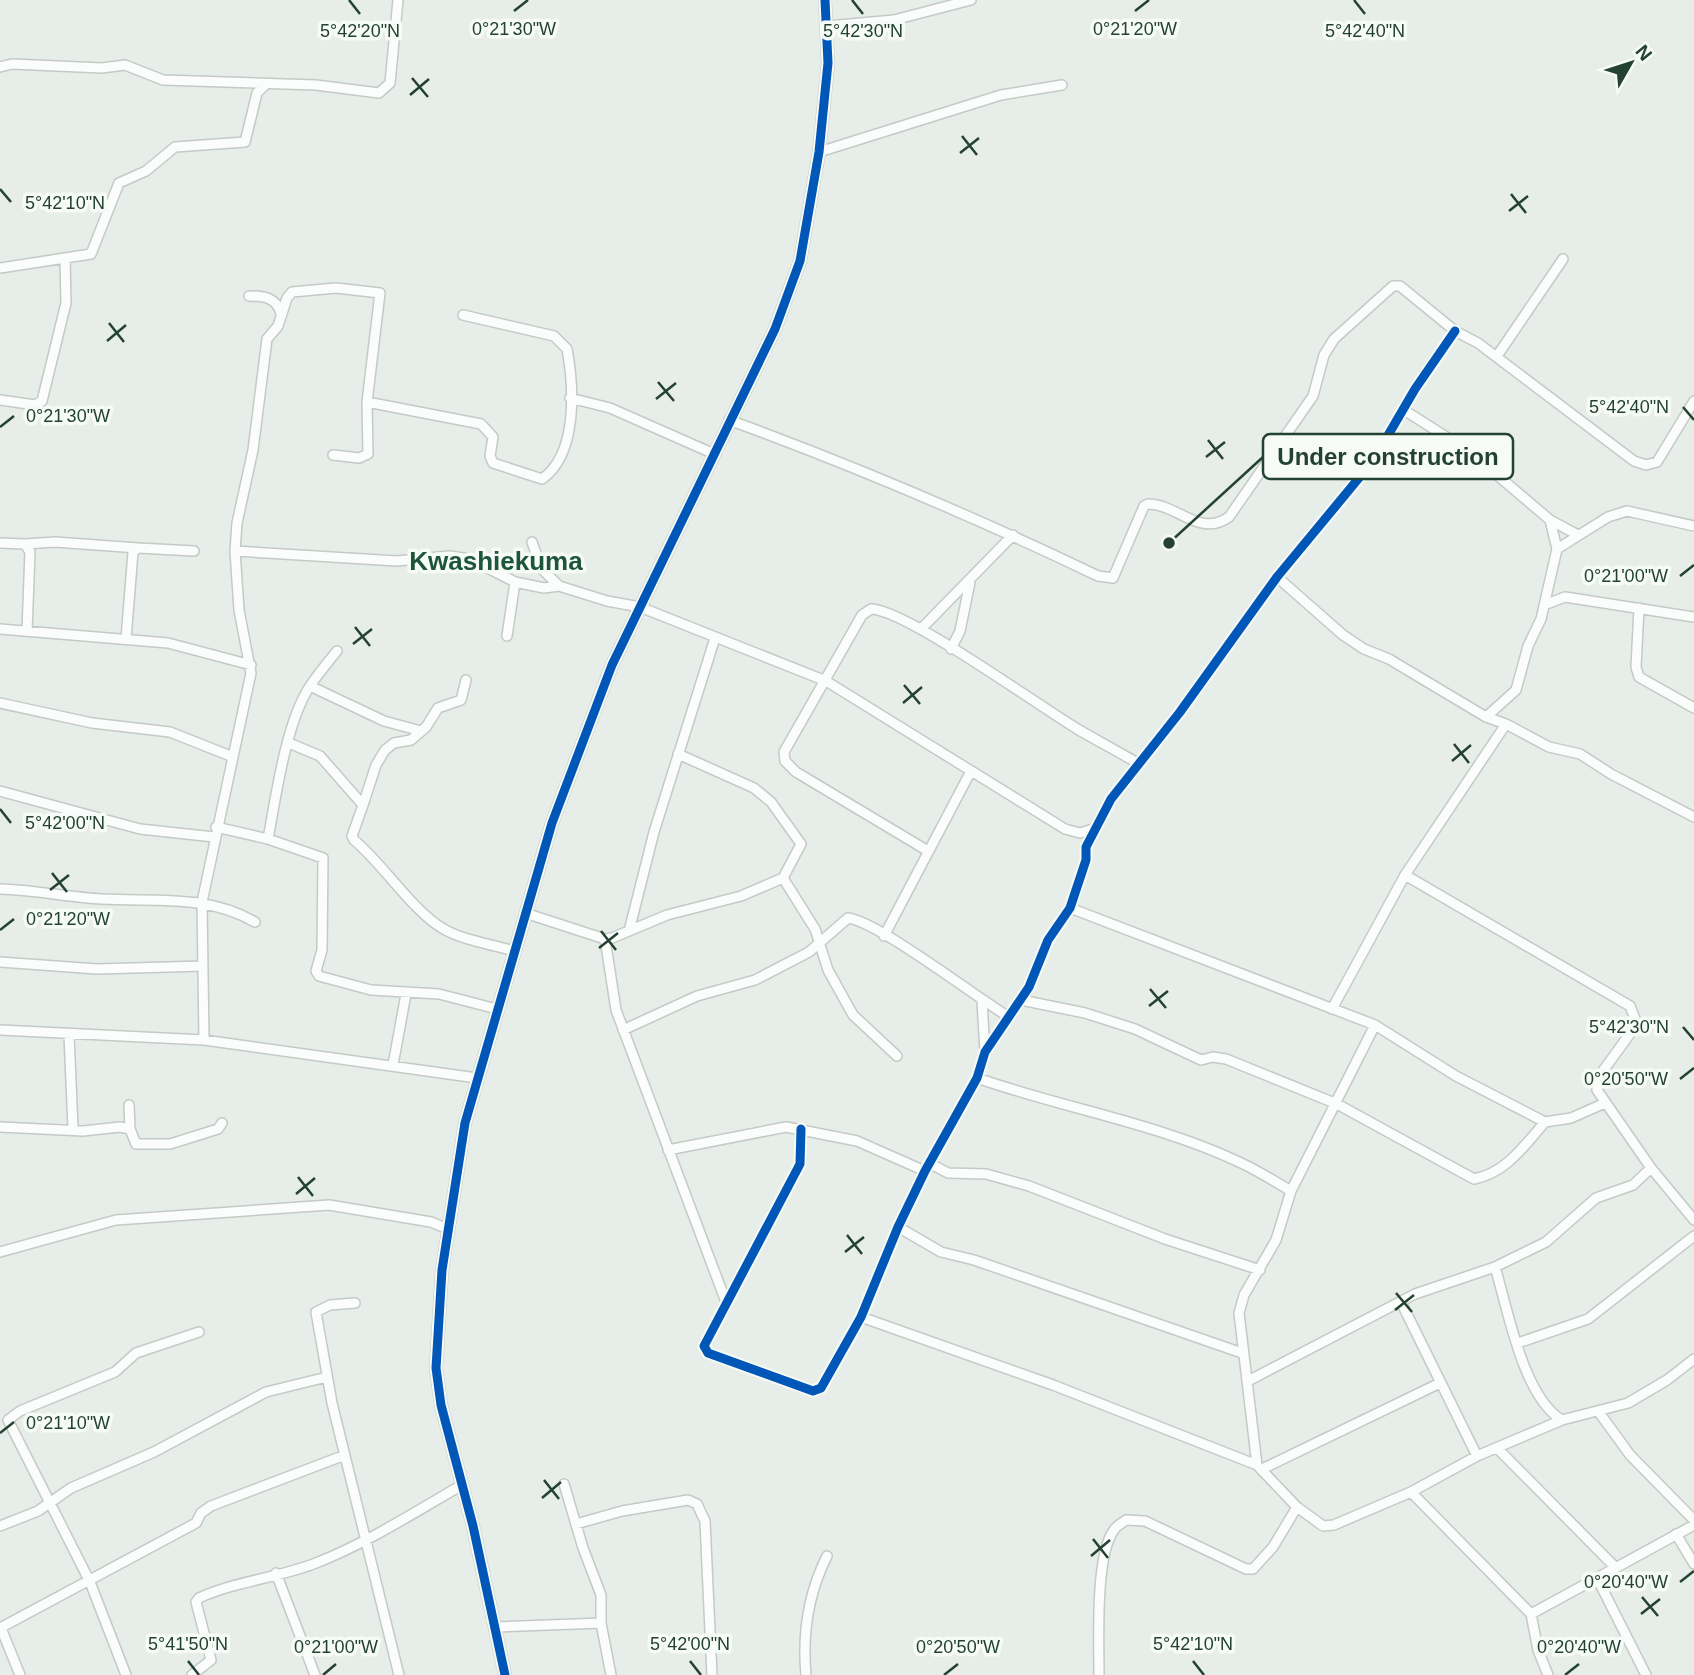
<svg xmlns="http://www.w3.org/2000/svg" width="1694" height="1675" font-family="Arial,sans-serif">
<style>
.lines{fill:none;stroke-linecap:round;stroke-linejoin:round}
.minor-casing{stroke:#c4cac6;stroke-width:12}
.tertiary-casing{stroke:#c4cac6;stroke-width:14}
.minor{stroke:#fbfcfc;stroke-width:9}
.tertiary{stroke:#fbfcfc;stroke-width:10}
.cycleway-casing{stroke:#f6fbf7;stroke-width:13}
.cycleway{stroke:#0057b8;stroke-width:9}
.ticks{fill:none;stroke:#234232;stroke-width:2.5}
.labels{text-anchor:middle;dominant-baseline:central;stroke-width:7;stroke-linejoin:round;paint-order:stroke}
.quarter-label{font-size:26px;font-weight:bold;fill:#1d553b;stroke:#f6fbf7}
.ticks-label{font-size:18px;text-anchor:middle;fill:#234232;stroke:#f6fbf7;stroke-width:7;stroke-linejoin:round;paint-order:stroke}
.leader{fill:none;stroke:#234232;stroke-width:2.5}
.callout-dot{fill:#234232;stroke:#f6fbf7;stroke-width:2.5}
.callout{fill:#f6fbf7;stroke:#234232;stroke-width:2.5}
.callout-label{font-size:24px;text-anchor:middle;font-weight:bold;fill:#234232}
</style>
<rect width="100%" height="100%" fill="#e7ede9"/>
<g class="lines">
<defs>
<path id="minor" d="M828,26L894,20L971,0
M0,67L12,64L102,68L125,65L163,80L316,85L379,93L390,83L398,0
M819,152L1001,95L1062,85
M0,268L91,254L119,183L146,171L175,147L245,142L257,93L266,84
M249,296C263,296 277,297 281,314
M1497,356L1563,259
M570,398L610,408L712,453
M0,400L35,405L42,401L66,303L65,258
M1404,410L1470,452L1550,520L1578,535
M729,420C855,466 977,518 1098,576L1113,578L1144,506L1148,504C1178,504 1199,538 1229,517L1313,396L1324,355L1334,339L1393,286H1400L1455,331L1478,343L1634,461L1646,465L1657,462L1694,401
M333,455L359,458L368,454L367,402
M1550,520L1557,549
M532,542L541,568L559,586
M0,543L25,544L30,552L27,631
M25,544L55,542L138,548
M235,551L397,561L449,556L470,559L515,582L544,588L559,586L607,601L640,607L826,681L1065,829L1080,833L1093,829
M1277,577L1343,635L1364,649L1389,659L1486,717L1506,724L1549,747L1580,754L1611,774L1694,817
M1544,605L1565,597L1694,617
M1639,608L1636,667L1639,677L1694,708
M0,629L168,643L251,665
M921,629L1013,535
M507,636L515,582
M126,639L133,552L138,548L194,551
M951,649L960,631L970,582
M310,686L384,721L421,731
M0,703L92,723L170,732L233,757
M1486,717L1516,690L1528,646L1541,619L1557,549L1608,517L1627,511L1694,526
M289,743L320,756L363,805L352,836L354,840C383,864 412,910 442,928C461,940 491,944 514,951
M678,754L754,788L771,802L801,844L783,878
M0,791L140,829L214,837
M363,805L376,765L385,750L394,743L411,740L426,727L438,708L461,700L466,680
M216,827L268,839L323,858L322,950L316,971L319,976L371,990L439,994L497,1009
M268,839C276,796 286,722 310,686C318,674 328,662 337,651
M928,851L796,772L785,761L784,752L862,615L871,609C905,609 1040,707 1079,730C1098,741 1119,752 1139,764
M1405,875L1630,1006L1637,1024L1600,1075L1597,1090L1651,1168L1694,1220
M0,889C34,890 68,897 102,899C157,902 206,894 255,922
M1070,908L1375,1025L1456,1076L1545,1122
M525,913L605,939L612,938L667,915L741,896L783,878L815,929L828,970L853,1015L897,1056
M629,931L654,832L715,638
M884,936L971,771
M605,939L616,1010L726,1302
M0,962L97,969L203,966
M1021,1000L1085,1013L1135,1029L1201,1060L1213,1057L1226,1059L1337,1104L1474,1179C1506,1173 1524,1146 1545,1122L1571,1118L1605,1103
M982,1001L985,1052
M1332,1009L1405,875L1506,724
M0,1030L204,1040L477,1078
M623,1030L697,996L755,980L809,952L848,918C877,921 977,998 1009,1017
M69,1035L73,1128
M204,1040L202,902L251,673L239,610L235,551L237,523L253,450L267,339L278,326L287,298L292,292L336,288L380,293L367,402L481,424L493,437L490,456L493,463L542,479C578,454 574,387 567,349L554,336L463,315
M393,1065L406,994
M977,1078C1063,1108 1156,1123 1239,1162C1257,1170 1274,1181 1291,1191
M129,1105L130,1129L136,1144H170L218,1129L222,1123
M0,1127L83,1131L120,1127L130,1129
M801,1129L800,1164L704,1346L708,1353L813,1391L821,1388L861,1317L898,1227L925,1171L977,1078L985,1052L1029,987L1048,940L1070,908L1086,860V847L1111,799L1180,712L1277,577L1373,461L1415,389L1455,331
M668,1150L786,1127L857,1141L925,1171
M929,1163L948,1173L986,1174L1029,1186L1165,1239L1260,1270
M898,1227L941,1252L974,1260L1242,1353
M0,1252L116,1220L329,1205L431,1222L448,1229
M1495,1267C1508,1310 1523,1397 1562,1420
M1401,1302L1477,1456
M355,1303L330,1305L316,1312L332,1403L399,1675
M861,1317L1053,1385L1257,1465L1297,1507L1323,1526L1334,1525L1411,1492L1477,1456L1562,1420L1628,1403L1667,1380L1694,1359
M1518,1343L1588,1319L1694,1236
M1248,1381L1415,1294L1495,1267L1546,1242L1596,1198L1633,1185L1651,1168
M1598,1411L1630,1455L1694,1520
M1498,1449L1615,1567
M1257,1465L1239,1313L1244,1295L1276,1240L1291,1191L1375,1025
M1262,1469L1440,1383
M564,1484L583,1548L601,1595V1623L611,1675
M1411,1492L1531,1614L1694,1525
M576,1524L622,1511L688,1500L697,1504L705,1521L712,1675
M0,1526L38,1511L71,1488L154,1452L266,1392L327,1377
M1676,1534L1694,1564
M276,1573L315,1675
M1597,1578L1646,1675
M1531,1614L1538,1650L1548,1675
M494,1627L601,1623
M0,1628L196,1523L201,1513L211,1506L345,1455
M1,1628L20,1675
M126,1675L90,1582L8,1420L20,1411L115,1372L136,1353L199,1332
M192,1675L211,1660L196,1602L199,1598C236,1581 278,1578 316,1563C367,1543 415,1512 462,1485
M806,1675C802,1632 808,1594 827,1556
M1099,1675C1099,1642 1095,1555 1114,1530C1116,1526 1122,1523 1126,1520L1145,1521L1246,1569H1253L1273,1547L1297,1507"/>
<path id="tertiary" d="M505,1675L473,1526L441,1405L436,1368L442,1270L465,1123L552,823L612,665L775,329L800,261L819,152L828,63L825,0"/>
</defs>
<use href="#minor" class="minor-casing"/>
<use href="#tertiary" class="tertiary-casing"/>
<use href="#minor" class="minor"/>
<use href="#tertiary" class="tertiary"/>
<defs>
<path id="cycleway" d="M801,1129L800,1164L704,1346L708,1353L813,1391L821,1388L861,1317L898,1227L925,1171L977,1078L985,1052L1029,987L1048,940L1070,908L1086,860V847L1111,799L1180,712L1277,577L1373,461L1415,389L1455,331
M505,1675L473,1526L441,1405L436,1368L442,1270L465,1123L552,823L612,665L775,329L800,261L819,152L828,63L825,0"/>
</defs>
<use href="#cycleway" class="cycleway-casing"/>
<use href="#cycleway" class="cycleway"/>
</g>
<path class="ticks" d="M349,0L360,14M852,0L863,14M1354,0L1365,14M514,11L528,0M1135,11L1149,0M412,78L428,97M410,95L429,79M962,136L977,155M960,153L979,138M0,189L11,202M1511,194L1526,213M1509,211L1528,196M109,323L124,342M107,341L126,325M658,382L674,401M656,399L676,383M1683,407L1694,420M0,427L14,416M1208,440L1223,459M1206,457L1225,442M1680,576L1694,565M355,627L370,646M353,644L372,629M904,685L920,704M903,703L922,687M1454,744L1469,763M1452,761L1471,745M0,809L11,823M52,873L67,892M50,890L69,875M0,930L14,919M601,931L616,950M599,948L618,933M1150,989L1166,1008M1149,1006L1168,991M1683,1027L1694,1040M1680,1079L1694,1068M298,1177L313,1196M296,1194L315,1178M847,1235L862,1254M845,1252L864,1237M1396,1293L1412,1312M1395,1310L1414,1295M0,1433L14,1422M544,1480L559,1499M542,1498L561,1482M1093,1539L1108,1558M1091,1556L1110,1540M1680,1582L1694,1571M1642,1597L1658,1616M1641,1614L1660,1599M188,1661L199,1675M690,1661L701,1675M1193,1661L1204,1675M323,1675L336,1664M944,1675L958,1664M1565,1675L1579,1664"/>
<g class="labels">
<g class="quarter-label">
<text x="496" y="561">Kwashiekuma</text>
</g>
</g>
<g class="ticks-label">
<text x="514" y="35">0°21'30"W</text>
<text x="1135" y="35">0°21'20"W</text>
<text x="360" y="37">5°42'20"N</text>
<text x="863" y="37">5°42'30"N</text>
<text x="1365" y="37">5°42'40"N</text>
<text x="65" y="209">5°42'10"N</text>
<text x="1629" y="413">5°42'40"N</text>
<text x="68" y="422">0°21'30"W</text>
<text x="1626" y="582">0°21'00"W</text>
<text x="65" y="829">5°42'00"N</text>
<text x="68" y="925">0°21'20"W</text>
<text x="1629" y="1033">5°42'30"N</text>
<text x="1626" y="1085">0°20'50"W</text>
<text x="68" y="1429">0°21'10"W</text>
<text x="1626" y="1588">0°20'40"W</text>
<text x="188" y="1650">5°41'50"N</text>
<text x="690" y="1650">5°42'00"N</text>
<text x="1193" y="1650">5°42'10"N</text>
<text x="336" y="1653">0°21'00"W</text>
<text x="958" y="1653">0°20'50"W</text>
<text x="1579" y="1653">0°20'40"W</text>
</g>
<path class="leader" d="M1169 543L1263 457"/>
<circle class="callout-dot" cx="1169" cy="543" r="7"/>
<rect class="callout" x="1263" y="434" width="250" height="45" rx="7"/>
<g class="callout-label">
<text x="1388" y="465">Under construction</text>
</g>
<g transform="translate(1631 63) rotate(51)" stroke="#f6fbf7" stroke-width="5" paint-order="stroke">
<path d="M0-5L12 26L0 18L-12 26Z" fill="#234232"/>
<text y="-10" font-size="19" font-weight="bold" text-anchor="middle" fill="#234232">N</text>
</g>
</svg>
